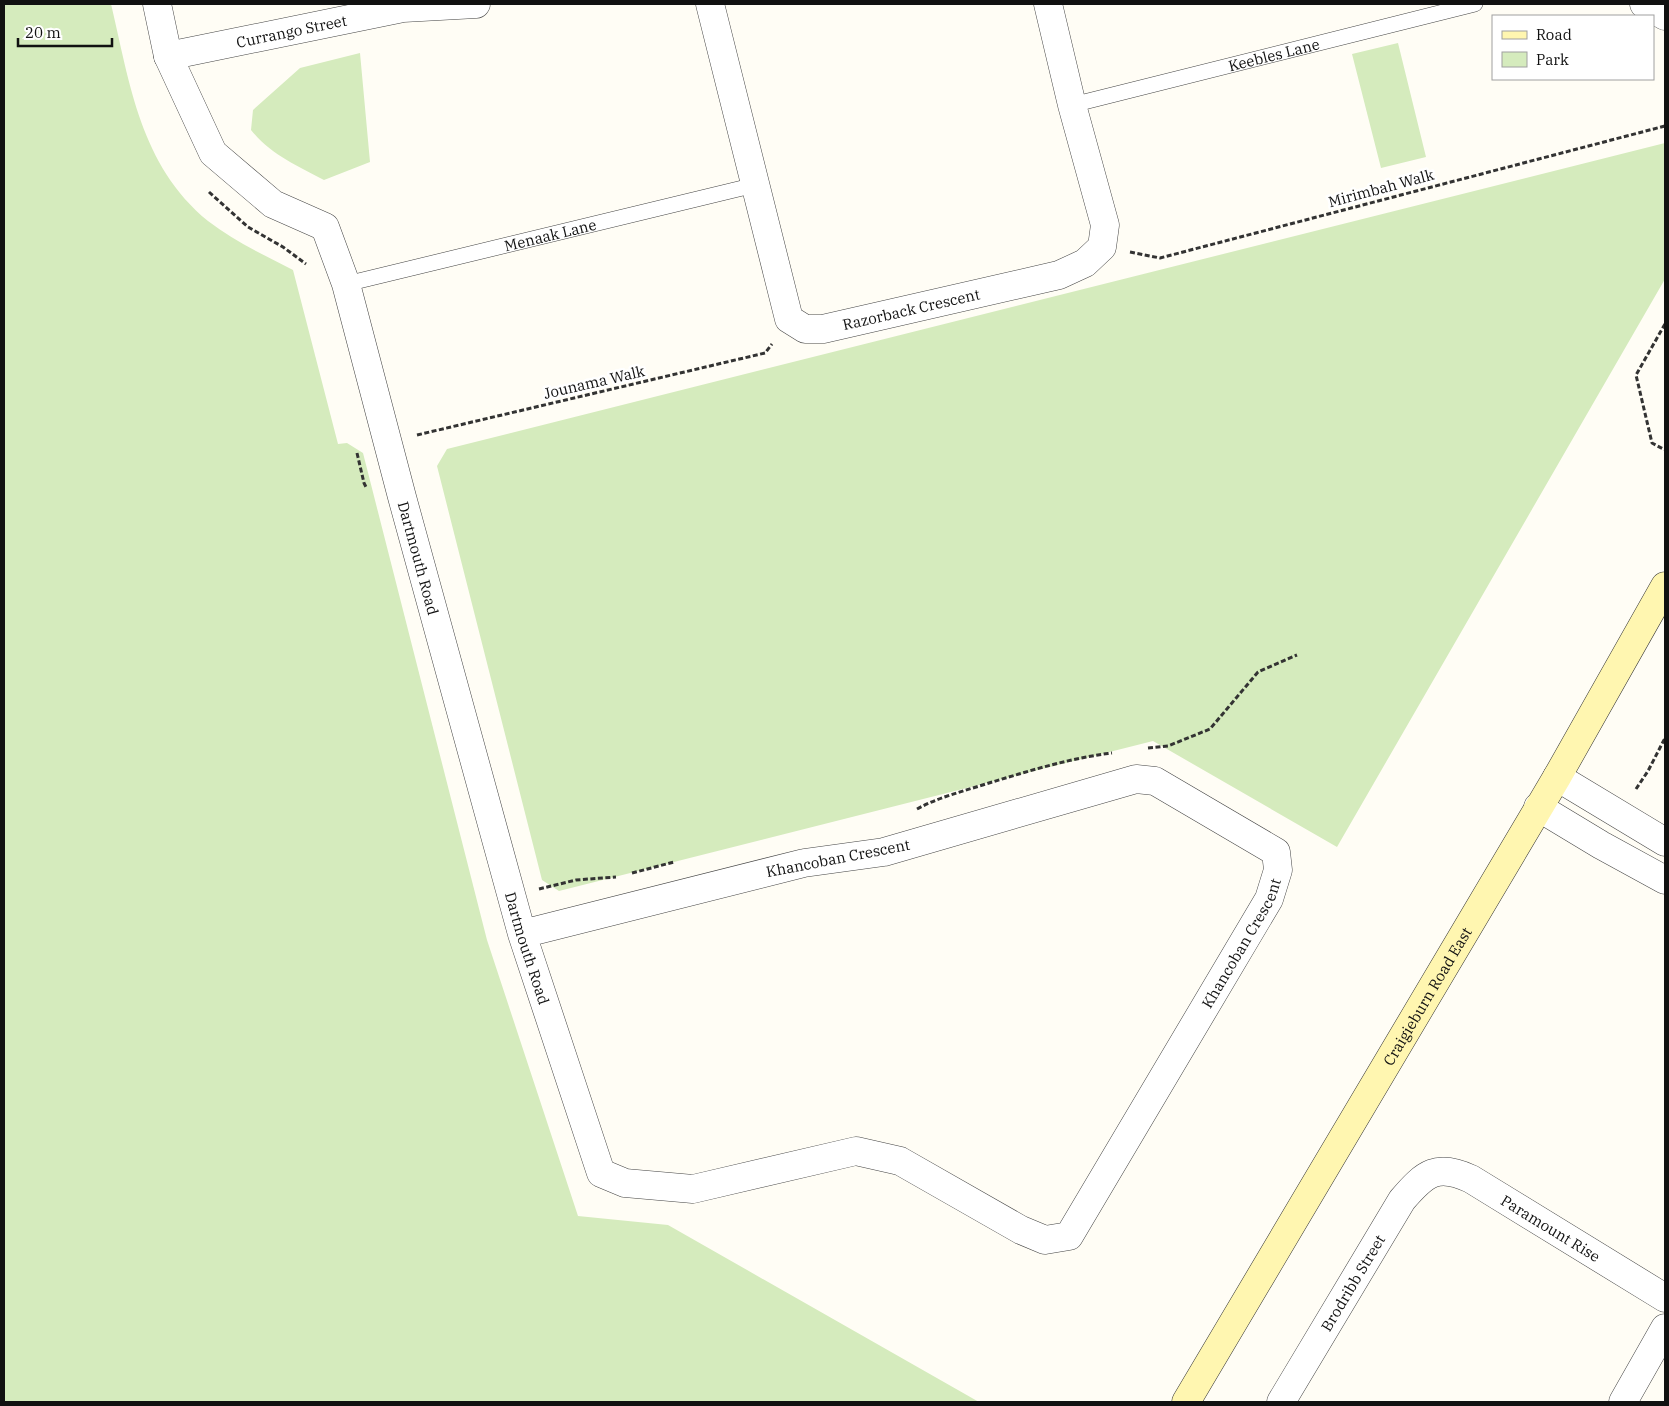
<svg xmlns="http://www.w3.org/2000/svg" width="1669" height="1406" font-family="'IBM Plex Serif',serif">
<style>
.green{fill:#d5ebbd}
.lines{fill:none;stroke-linecap:round;stroke-linejoin:round}
.service-casing{stroke:#444;stroke-width:16}
.minor-casing{stroke:#444;stroke-width:29}
.tertiary-casing{stroke:#444;stroke-width:29}
.secondary-casing{stroke:#333;stroke-width:29}
.path{stroke:#333;stroke-width:3;stroke-dasharray:5 2.5;stroke-linecap:butt}
.service{stroke:#fff;stroke-width:15}
.minor{stroke:#fff;stroke-width:28}
.tertiary{stroke:#fff;stroke-width:28}
.secondary{stroke:#fff6b0;stroke-width:28}
.labels{text-anchor:middle;dominant-baseline:central;stroke-width:5;stroke-linejoin:round;paint-order:stroke}
.street-label{font-size:15px;fill:#111;stroke:#fff}
</style>
<rect width="100%" height="100%" fill="#fffdf5"/>
<path class="green" d="M4,4H111C130,84 140,165 208,221C234,241 264,255 293,270L338,444L347,443L363,453L487,940L578,1216L668,1225L979,1402H4Z
M1398,43L1426,157L1381,168L1352,54Z
M360,53L370,162L324,180C297,166 270,154 251,130L253,110L300,68Z
M1665,143V279L1337,847L1153,741L559,891L542,880L437,466L447,449Z"/>
<g class="lines">
<defs>
<g id="service">
<path id="s1" d="M1072,105L1475,4"/>
<path id="s2" d="M346,284L755,185"/>
</g>
<g id="minor">
<path id="s3" d="M157,4L168,56L213,153L273,204L325,227L346,284L402,497L522,934L601,1173L625,1183L693,1189L856,1151L900,1161L1021,1230L1045,1240L1069,1236L1269,899L1278,870L1276,852L1155,781L1136,779L884,852L804,863L522,934"/>
<path id="s4" d="M710,4L789,319L805,329H823L1059,275L1085,263L1102,247L1105,225L1072,105L1048,4"/>
<path d="M1644,4L1665,16"/>
<path id="s5" d="M168,56L403,8L476,4"/>
<path id="s6" d="M1281,1402L1402,1200C1425,1173 1437,1163 1471,1179L1665,1298"/>
<path d="M1623,1402L1665,1328"/>
</g>
<path id="tertiary" d="M1557,777L1665,842
M1538,807L1601,845L1665,880"/>
<g id="secondary">
<path id="s7" d="M1186,1402L1557,777L1665,586"/>
</g>
</defs>
<use href="#service" class="service-casing"/>
<use href="#minor" class="minor-casing"/>
<use href="#tertiary" class="tertiary-casing"/>
<use href="#secondary" class="secondary-casing"/>
<path class="path" d="M209,192L248,227L283,247L306,264
M1130,252L1160,258L1665,126
M1665,324L1636,375L1652,443L1665,450
M417,435L765,353L772,344
M357,453L364,483L366,487
M1148,748L1168,746L1210,729L1258,672L1297,655
M1636,789L1648,771L1665,738
M917,809C939,797 964,791 989,783C1029,771 1070,758 1112,753
M632,873L674,862
M539,889L576,880L616,877"/>
<use href="#service" class="service"/>
<use href="#minor" class="minor"/>
<use href="#tertiary" class="tertiary"/>
<use href="#secondary" class="secondary"/>
</g>
<g class="labels">
<g class="street-label">
<text stroke="none"><textPath href="#s5" startOffset="126">Currango Street</textPath></text>
<text stroke="none"><textPath href="#s1" startOffset="208">Keebles Lane</textPath></text>
<text transform="translate(1381 188) rotate(-15)">Mirimbah Walk</text>
<text stroke="none"><textPath href="#s2" startOffset="210">Menaak Lane</textPath></text>
<text stroke="none"><textPath href="#s4" startOffset="452">Razorback Crescent</textPath></text>
<text transform="translate(594 382) rotate(-13)">Jounama Walk</text>
<text stroke="none"><textPath href="#s3" startOffset="640">Dartmouth Road</textPath></text>
<text transform="translate(838 858) rotate(-11)">Khancoban Crescent</text>
<text stroke="none"><textPath href="#s3" startOffset="2118">Khancoban Crescent</textPath></text>
<text stroke="none"><textPath href="#s3" startOffset="1045">Dartmouth Road</textPath></text>
<text stroke="none"><textPath href="#s7" startOffset="472">Craigieburn Road East</textPath></text>
<text stroke="none"><textPath href="#s6" startOffset="410">Paramount Rise</textPath></text>
<text stroke="none"><textPath href="#s6" startOffset="139">Brodribb Street</textPath></text>
</g>
</g>
<rect width="1669" height="1406" fill="none" stroke="#111111" stroke-width="10"/>
<rect x="1492" y="15" width="162" height="65" fill="#ffffff" stroke="#a0a0a0"/>
<rect x="1502" y="31" width="25" height="8" fill="#fff6b0" stroke="#a0a0a0"/>
<text x="1536" y="40" font-size="15" fill="#111111">Road</text>
<rect x="1502" y="52" width="25" height="15" fill="#d5ebbd" stroke="#a0a0a0"/>
<text x="1536" y="65" font-size="15" fill="#111111">Park</text>
<path d="M18 38v8h94v-8" fill="none" stroke="#111111" stroke-width="2.5"/>
<text x="25" y="38" font-size="15" fill="#111111" stroke="#ffffff" stroke-width="4" paint-order="stroke">20 m</text>
</svg>
